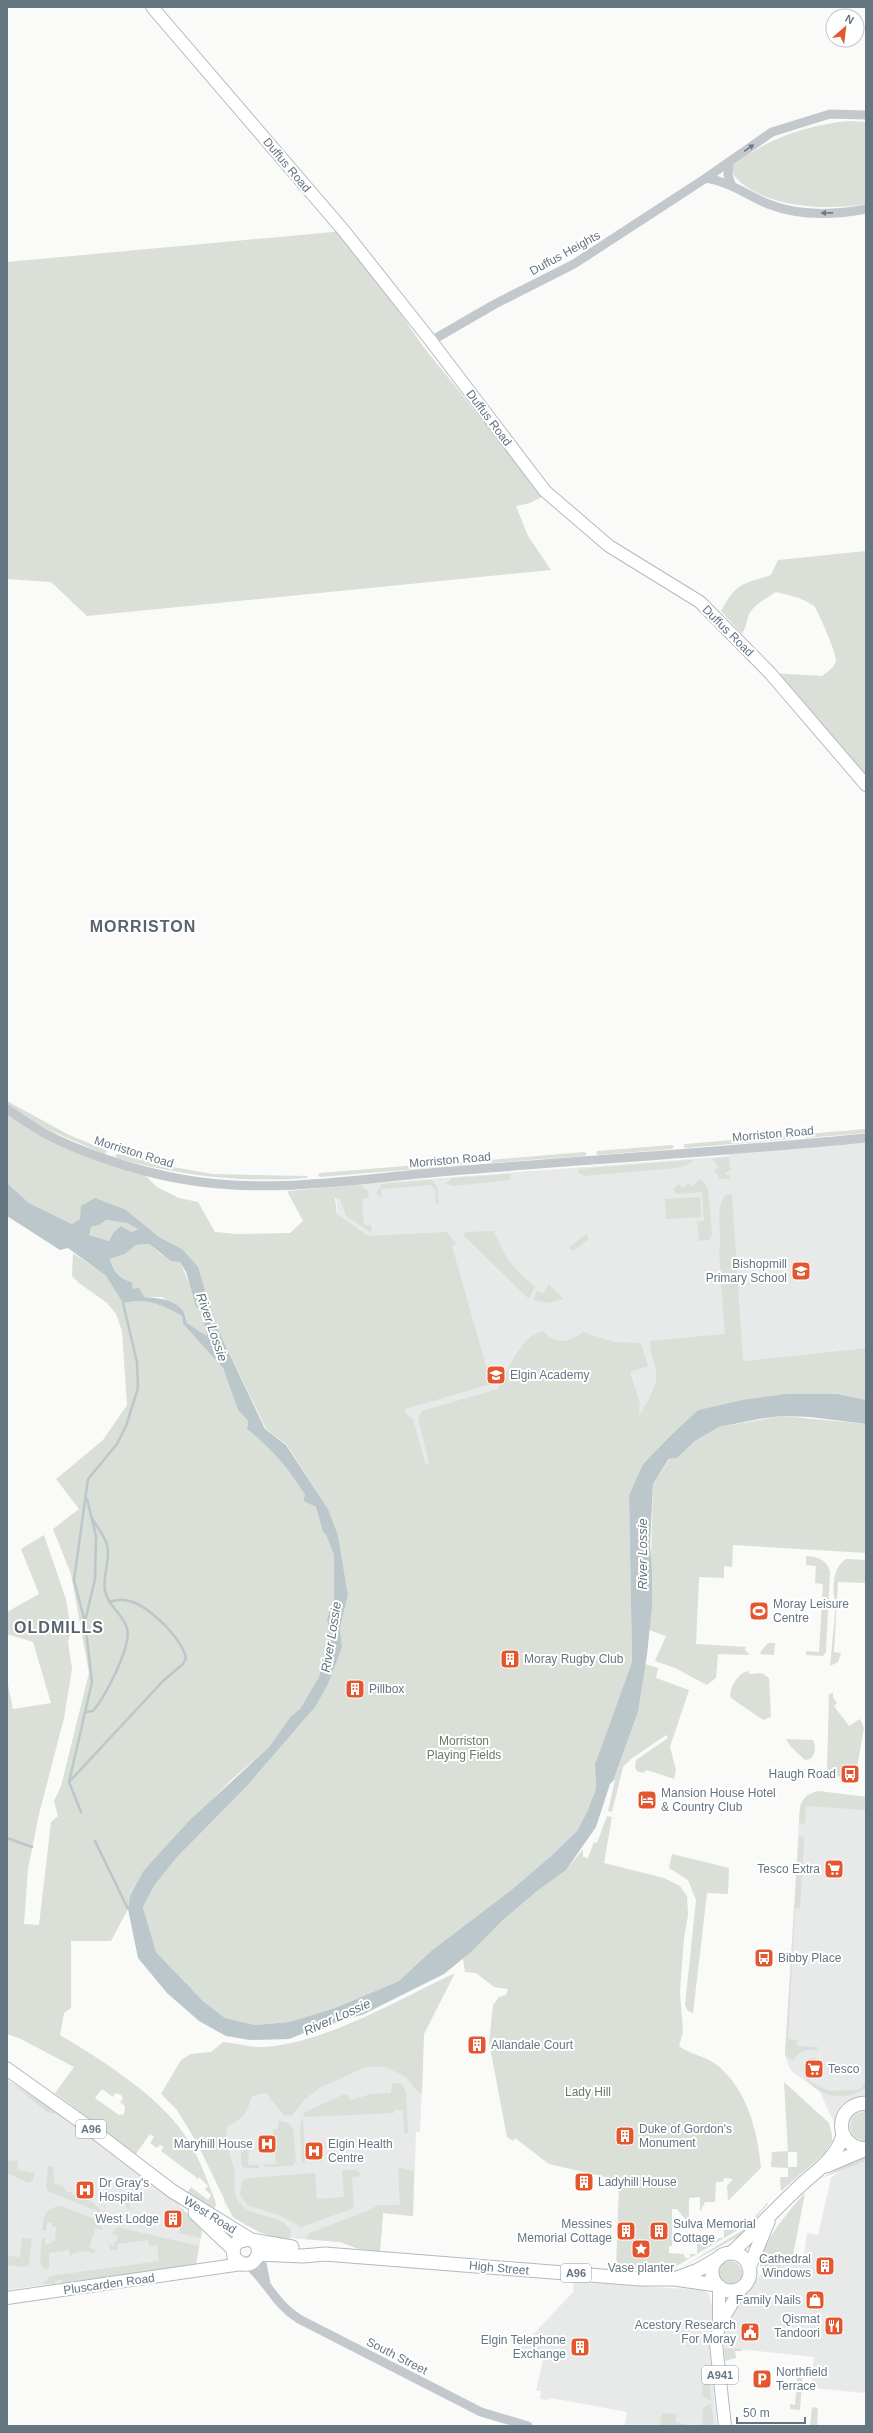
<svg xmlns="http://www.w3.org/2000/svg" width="873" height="2433" font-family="Arial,sans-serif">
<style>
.built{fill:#e8e9e9}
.green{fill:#dadfd7;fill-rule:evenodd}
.water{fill:#bbc7cb;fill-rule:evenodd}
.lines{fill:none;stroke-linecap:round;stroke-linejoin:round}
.stream{stroke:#bbc7cb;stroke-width:2.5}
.major-casing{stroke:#b5babe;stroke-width:14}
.highway-casing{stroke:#b4b9bd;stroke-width:15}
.minor{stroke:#c3c8cc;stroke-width:9}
.major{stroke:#fff;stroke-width:12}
.highway{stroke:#fff;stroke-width:13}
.oneway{fill:#6a7a87}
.labels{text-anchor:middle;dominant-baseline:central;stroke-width:4;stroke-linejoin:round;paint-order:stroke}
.shield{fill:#fff;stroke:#939fa8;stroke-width:1}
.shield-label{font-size:11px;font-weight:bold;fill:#657683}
.street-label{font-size:12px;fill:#657683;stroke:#fff}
.poi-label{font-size:12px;fill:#657683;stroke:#fff;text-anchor:start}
.park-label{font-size:12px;fill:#687a64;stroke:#fff}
.water-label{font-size:13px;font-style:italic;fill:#60757c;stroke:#fff}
.district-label{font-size:16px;font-weight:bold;letter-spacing:1px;fill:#57646e;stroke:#fff}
</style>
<rect width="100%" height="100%" fill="#fafaf8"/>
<path class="built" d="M866,1138V1348L743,1361L445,1601L344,1275L335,1186L729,1156V1150Z
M818,1791L866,1797V2393L811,2388L814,2357L719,2347L721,2328L739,2295L763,2273L764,2274L781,2260L803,2262L807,2233L818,2235L831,2178L851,2163L838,2140V2131L819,2090L795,2074L789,2067L785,2055L800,1804L807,1795Z
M368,2061L423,2063L420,2132H416L413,2216L383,2213L380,2251L359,2249L340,2242L288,2238L282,2240L245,2225L233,2217L224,2202L223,2099Z
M7,2080L64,2117L170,2195L202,2231L196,2265L7,2290Z
M574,2282L703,2290L709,2294L713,2310L709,2343L717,2426H625L627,2412L551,2398L547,2400L540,2399L541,2391H536L543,2360L515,2354L573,2292Z"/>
<path class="green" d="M849,121L866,122V204C827,211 758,208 732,173L733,165C767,139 806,125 849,121Z
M344,231L422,345L543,496L530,503L516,506L528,536L551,570L87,616L51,582L7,579V262Z
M866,551V785L770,673L822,676C827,672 835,668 836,660C836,654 818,610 814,606C803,598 789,595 776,592C767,598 752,605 748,617C746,624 746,628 742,634L721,611C737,582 741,585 771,575L778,560Z
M7,1101L69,1135L106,1150L107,1152L104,1154L40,1126L7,1106Z
M7,1109L44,1133L138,1168L157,1187L179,1198L198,1202L215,1232L237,1234L290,1233L303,1221L287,1191L360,1185L368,1191L369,1198L362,1199V1202L364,1225H371L372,1233L346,1216L340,1199L335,1198L337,1214L368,1236L447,1232L456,1244L452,1246L491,1384L405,1409L406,1414L413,1419L426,1466L429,1463L418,1418L422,1411L498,1389C507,1370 522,1335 543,1331C556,1345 569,1343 583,1332L614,1342L641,1343L648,1366L630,1372L640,1404L639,1417C645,1405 659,1386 656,1371C654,1361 650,1352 650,1341L725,1334L719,1251C723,1232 714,1212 725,1195L732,1194L743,1361L866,1348V1400L838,1394L742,1400L698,1410L671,1435L643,1464L629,1495L632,1662L595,1764L596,1789L587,1812L577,1831L550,1857L510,1891L431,1951L399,1981L335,2008L289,2022L255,2025L225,2018L203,2001L156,1952L143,1907L154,1886L178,1856L246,1787L316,1706L329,1682L342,1647L340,1628L348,1595L338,1535L328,1509L287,1445L266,1429L214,1321L204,1288L182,1249L159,1237L126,1210L80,1219L72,1224L29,1203L7,1183Z
M866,1129V1133L806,1138L804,1137L806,1134Z
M790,1135L792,1137L790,1139L685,1148L683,1146L685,1144Z
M672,1145L674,1147L672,1149L598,1155L596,1153L597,1151Z
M584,1152L587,1154L585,1156L489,1163L487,1162L489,1160Z
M119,1154L157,1164L212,1174L308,1176L307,1178C242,1183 179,1176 117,1158L115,1155Z
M729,1157L730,1171L726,1172V1175H730V1179H720L714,1170L719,1167L712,1159Z
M693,1160L687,1165L676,1168L584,1176L578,1172V1169Z
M466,1161L468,1163L466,1165L320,1177L318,1175L320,1173Z
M511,1174L509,1180L453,1186L446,1184L451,1178Z
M701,1179L708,1188L712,1234L709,1240L699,1241L697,1222L704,1221L702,1192L677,1194L673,1189L679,1184L683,1188L689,1183L692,1186Z
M431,1180L437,1187L439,1203L436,1204L435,1189L431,1185L381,1189V1197L376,1193L382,1184Z
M700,1197L701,1217L666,1219L665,1199Z
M106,1220L127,1223L138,1228L131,1232L113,1233L109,1241L88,1235L91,1227L99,1225Z
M494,1231C504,1256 514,1271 535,1286L529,1299L464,1236L465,1232Z
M586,1234L589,1239L573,1251L569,1248Z
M149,1244L162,1255L180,1262L201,1311L207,1336L187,1323L186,1315L162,1297H144L133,1289L132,1282C120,1279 114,1271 110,1259L125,1254L136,1245Z
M73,1253L106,1276L123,1303C148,1298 160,1304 182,1316L183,1324L223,1368L238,1410L248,1421L247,1429C271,1448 289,1469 305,1495L303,1501L316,1507L323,1532L326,1535L334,1555V1599L327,1619L329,1634L319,1677L300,1709L291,1716L269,1747L230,1781L145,1869L130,1896L128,1909L111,1941H71V2008L64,2013L60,2035C100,2059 158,2095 184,2134C198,2154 206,2178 215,2200L216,2206L213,2209L188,2192L191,2187L208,2200L211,2195L205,2189L208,2186L199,2177L197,2180L196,2177L161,2151L164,2147L160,2145L157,2148L150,2143L154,2137L150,2134L136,2154L55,2093L74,2067L21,2039L7,2034V1680L13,1709L51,1703L33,1642L7,1634V1612L39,1594L21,1549L44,1535L66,1599L71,1631L68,1642L72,1669L64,1718L39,1814L28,1869L24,1924L39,1925L51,1822L58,1816L54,1801L61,1786L89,1673L71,1574L53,1529L79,1509L56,1479L103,1440L127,1405L122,1331L116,1314L107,1303L79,1283L72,1276ZM102,2089L113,2097L115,2093L121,2095L123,2099L120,2102L125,2106L124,2114L119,2115L95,2098Z
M549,1284L563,1299L548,1303L533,1300L537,1291L544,1293Z
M782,1416L866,1424V1553L733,1545L732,1567L724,1566V1578L699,1577L696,1644L746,1647L745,1650L750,1655L718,1654L716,1678L707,1685L675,1668L655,1661L666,1636L649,1630L653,1484L670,1459L677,1458L695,1441L719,1427Z
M806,1556C818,1557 826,1559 830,1571L826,1652L823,1656L806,1655V1651L819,1652L823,1584L815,1583L816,1566L806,1565Z
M846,1559L866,1560V1583L838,1582L834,1652L841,1653L838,1662L830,1666L836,1603C831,1591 833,1566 846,1559Z
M768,1643H775L774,1655L760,1654L761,1651Z
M645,1664L658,1668L656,1678L689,1690L670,1747L676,1770L674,1779L647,1770L643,1773L637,1771L635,1767L636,1760L668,1738L666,1735L631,1759L623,1767L612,1812L608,1811L615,1780L613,1781L638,1712Z
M748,1671L750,1674L762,1673L769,1678L771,1717L763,1720L731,1698C728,1689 738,1673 748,1671Z
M833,1693V1697L837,1703L834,1706L849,1726L860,1719L864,1728L855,1779L840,1777L827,1771L829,1694Z
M786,1739L813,1740C816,1747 816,1754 810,1759L805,1760L791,1747Z
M818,1791L866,1797V1810L806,1806L805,1824L799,1823C800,1807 800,1796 818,1791Z
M607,1816L612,1817L604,1863L664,1878L680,1886L687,1896L688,1915L684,1938L680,1992L683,2032L679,2046C689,2054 706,2056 717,2065C747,2089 758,2132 761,2168L728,2201L727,2186L733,2179L724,2178L723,2182H716L715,2202H705L700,2212V2197L689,2198V2220L685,2219L677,2209H672V2246H669V2253L684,2254L685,2258H690V2254H697V2237H712V2241H717L718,2238H724V2221H739L741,2228L668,2271L616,2268L619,2185L609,2183L610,2178L549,2164L515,2138L513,2141L507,2137L489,2042L493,2005L499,1997L506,1995L508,1989L494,1987L476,1973L465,1972L463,1959L503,1920L536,1892L566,1870L583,1849V1857L588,1858L594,1842L597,1843Z
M799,1836L804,1837V1839L800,1908L795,1909L788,2039L797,2040V2046L818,2047L817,2050C806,2049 798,2051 793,2061L785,2055Z
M672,1854L729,1868L728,1894L707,1893L693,2013L688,2011L685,2005L696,1900L688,1880L669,1868Z
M455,1973L424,2034L422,2094L417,2091L406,2077L385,2067H366L321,2087L305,2099L291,2116L284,2115L266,2093L252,2096C246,2116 243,2117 227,2127C224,2141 231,2155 234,2169C236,2178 233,2188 236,2196C245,2221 280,2211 291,2231L290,2238L282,2240L259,2232L233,2217L197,2143L177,2110L161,2094L181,2060L191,2054L211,2052L223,2042C235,2043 248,2047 259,2047C318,2047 402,1998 455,1973Z
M809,2058H816L817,2061H809L808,2076L811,2082L829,2091L855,2090L860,2089L866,2081V2088C857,2094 847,2097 836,2096C819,2095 791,2076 809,2058Z
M7,2080L64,2117L114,2154L58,2114L47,2112Z
M784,2082L829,2123L832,2135V2141L825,2153L781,2191L780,2177H788V2168L771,2167L772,2152L788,2151ZM788,2152H797V2167H788Z
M392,2083L402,2084L406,2092L408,2133H404L403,2110H394V2113L303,2117L305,2164L302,2162L300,2125L305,2112L342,2095H347L351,2100L371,2094L391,2093Z
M866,2111V2141H865L856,2138C849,2130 849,2123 855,2115Z
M278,2121L288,2123L293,2128L296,2161L292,2166L265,2167L264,2165L276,2164L273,2129H278Z
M249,2146L248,2165H259V2168H245L241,2165V2153Z
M866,2157V2161L819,2179L848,2164Z
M7,2160L18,2161L17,2170L35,2173L32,2182L28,2183L7,2173Z
M48,2166H53L54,2183L62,2186L67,2192H72L73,2195H77V2199L84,2197V2199L93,2202L102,2212L105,2211L104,2205L106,2206L104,2214L48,2191L46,2187Z
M398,2167L414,2171L413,2216L383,2213L380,2251L359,2249L340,2242L306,2239L309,2233L367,2211L378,2205H400Z
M342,2170H357L360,2173V2176L352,2177L354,2208L301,2227L279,2215L247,2205L240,2194L242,2181L248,2178L315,2173L317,2199L344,2197Z
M134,2185L140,2190L129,2206L132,2209L131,2210L126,2206V2195Z
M805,2193L792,2261L781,2260L779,2277C774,2276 768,2277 764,2274C747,2257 794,2205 805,2193Z
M767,2203L768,2204L741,2235L682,2267L743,2230Z
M62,2206L99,2221L103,2230L96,2228L89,2247L96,2250L93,2254L87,2251L74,2253L70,2257L69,2250L49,2253V2268L44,2269L40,2262L42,2238H45V2244H51V2241H55L56,2227H52V2223H47L46,2231L42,2230C44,2216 45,2207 62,2206Z
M183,2209L202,2231L201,2238L179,2233L182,2217L179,2214Z
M117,2227L199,2246L196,2265L62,2283V2280L55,2281V2284H43L50,2276L159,2261L157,2245L149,2246L148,2240L117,2244L118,2250H111L108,2244L114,2246L118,2236L112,2233Z
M22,2238L32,2239L29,2265L24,2267L8,2265L7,2256L20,2257Z
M718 2273a12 12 0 1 1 24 0a12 12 0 1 1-24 0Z
M724,2348L742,2349V2351H735L736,2358L725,2361Z
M798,2369H803L800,2410L790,2409V2404L795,2405Z
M709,2373L711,2401L702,2396L703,2380Z
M711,2403L714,2426H694L702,2425L703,2408Z
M812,2407L818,2408L817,2426H810Z
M662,2413L676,2414V2423L686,2424L684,2426H660Z"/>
<path class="water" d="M7,1183L29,1203L72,1224L80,1219L81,1206L95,1198L126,1210L159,1237L182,1249L198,1267L214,1321L265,1429L286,1445L328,1509L338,1535L348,1595L340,1628L342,1647L329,1682L316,1706L246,1787L178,1856L154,1886L143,1907L156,1952L203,2001L225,2018L255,2025L289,2022L335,2008L399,1981L431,1951L510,1891L550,1857L577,1831L587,1812L596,1789L595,1764L632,1662L629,1495L643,1464L671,1435L698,1410L742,1400L786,1394H838L866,1400V1424L810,1417L782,1416L759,1419L719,1427L695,1441L677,1458L669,1459L653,1484L650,1545L652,1571V1606L647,1655L638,1712L613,1781L610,1784L596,1827L566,1870L536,1892L503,1920L471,1952L444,1974L362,2015L340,2020L324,2029H314L289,2039L250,2040L226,2036L199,2021L167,1993L138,1958L128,1909L130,1896L144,1870L190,1820L269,1747L291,1716L300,1709L319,1677L329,1634L327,1619L334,1599V1555L326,1535L323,1532L316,1507L303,1501L305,1495C289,1469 271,1448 247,1429L248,1421L238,1410L223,1368L183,1324L182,1316C160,1304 148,1298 123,1303L106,1276L68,1248L60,1250L7,1216ZM106,1220L127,1223L138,1229L131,1232L121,1226L113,1233L109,1241L89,1235L91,1227L99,1225ZM149,1244L171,1261L180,1262L186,1272L196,1306L201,1311L207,1336L187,1323C185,1301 162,1298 144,1297L139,1288L133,1289L132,1282C120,1279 113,1271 110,1259L125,1254L136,1245Z"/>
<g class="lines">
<path class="stream" d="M85,1621L95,1579L96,1536L87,1499
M85,1712L93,1711C105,1697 132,1646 127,1628C122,1613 108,1606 105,1591C102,1577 111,1559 107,1545C105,1536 96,1526 92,1518
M70,1781L163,1681L183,1664L186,1658C181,1637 146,1602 124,1600C120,1599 113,1601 109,1602
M81,1812L69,1782L92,1682L85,1622L74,1580L88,1479L117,1444L126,1426L138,1388L137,1362L123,1303
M7,1838L32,1847
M95,1841L128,1909"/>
<defs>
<path id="major" d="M152,7L344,231L431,341L545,491L609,546L700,602L770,673L866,785
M719,2287V2324L716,2344L725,2426
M7,2298L242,2264
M720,2323L741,2289"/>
<path id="highway" d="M7,2069L87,2126L172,2191L256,2243C262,2254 255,2266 242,2264L234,2258L233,2249L237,2242L249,2239
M865,2149C833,2146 834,2104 866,2103
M826,2166L866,2149
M195,2213L233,2249
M252,2240L292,2247
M731,2253C755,2232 776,2208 800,2186C817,2170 836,2159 843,2135
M712 2272a19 19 0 1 1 38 0a19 19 0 1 1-38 0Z
M258,2254L303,2256L325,2254L640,2279H674L717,2285
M749,2268L768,2222
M677,2278L698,2270L719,2258"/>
</defs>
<use href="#major" class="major-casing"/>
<use href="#highway" class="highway-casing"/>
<path class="minor" d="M729,162L728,175L731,184
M706,178C730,182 747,195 768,204C799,216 835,215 866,209
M431,341L495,304L574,264L706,178L772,132L830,114L866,115
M7,1109C19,1117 31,1126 44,1133C81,1153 140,1172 181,1179C266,1195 356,1179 440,1172C582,1160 724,1152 866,1138
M258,2257L262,2263L266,2284
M247,2264C268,2282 274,2303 299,2319L481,2412L528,2426"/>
<use href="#major" class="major"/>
<use href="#highway" class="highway"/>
</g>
<defs><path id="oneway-solid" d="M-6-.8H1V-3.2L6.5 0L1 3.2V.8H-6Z"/></defs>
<g class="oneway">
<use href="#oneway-solid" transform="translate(749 148) rotate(-35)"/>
<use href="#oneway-solid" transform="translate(827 213) rotate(179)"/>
</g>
<defs>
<symbol id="school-square" viewBox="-11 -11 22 22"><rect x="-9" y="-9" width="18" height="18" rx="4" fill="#e4572e" stroke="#fff"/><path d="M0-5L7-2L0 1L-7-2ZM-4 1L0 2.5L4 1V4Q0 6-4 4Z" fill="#fff"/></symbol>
<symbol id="stadium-square" viewBox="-11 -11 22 22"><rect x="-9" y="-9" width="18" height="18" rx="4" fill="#e4572e" stroke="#fff"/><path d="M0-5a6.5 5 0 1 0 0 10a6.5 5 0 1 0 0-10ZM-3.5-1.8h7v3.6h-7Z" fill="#fff"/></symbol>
<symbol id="building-square" viewBox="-11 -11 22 22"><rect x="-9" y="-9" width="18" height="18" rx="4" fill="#e4572e" stroke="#fff"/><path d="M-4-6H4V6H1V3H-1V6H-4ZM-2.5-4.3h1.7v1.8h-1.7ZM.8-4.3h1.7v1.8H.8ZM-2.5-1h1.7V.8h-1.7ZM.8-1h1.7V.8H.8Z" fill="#fff"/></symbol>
<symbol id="bus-square" viewBox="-11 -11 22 22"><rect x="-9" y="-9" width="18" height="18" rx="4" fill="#e4572e" stroke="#fff"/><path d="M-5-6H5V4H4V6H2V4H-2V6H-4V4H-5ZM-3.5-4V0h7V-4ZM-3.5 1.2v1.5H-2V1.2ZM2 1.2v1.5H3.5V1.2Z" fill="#fff"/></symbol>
<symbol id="hotel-square" viewBox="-11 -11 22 22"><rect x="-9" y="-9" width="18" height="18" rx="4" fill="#e4572e" stroke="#fff"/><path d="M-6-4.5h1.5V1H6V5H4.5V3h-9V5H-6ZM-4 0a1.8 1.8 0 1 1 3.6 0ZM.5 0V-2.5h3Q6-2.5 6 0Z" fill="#fff"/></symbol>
<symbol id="supermarket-square" viewBox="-11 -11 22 22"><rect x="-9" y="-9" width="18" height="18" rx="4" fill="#e4572e" stroke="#fff"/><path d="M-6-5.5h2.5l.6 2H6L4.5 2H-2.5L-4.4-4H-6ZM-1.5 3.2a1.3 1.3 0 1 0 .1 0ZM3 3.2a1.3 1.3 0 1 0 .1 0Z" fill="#fff"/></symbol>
<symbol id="hospital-square" viewBox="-11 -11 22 22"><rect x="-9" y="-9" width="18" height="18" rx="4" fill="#e4572e" stroke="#fff"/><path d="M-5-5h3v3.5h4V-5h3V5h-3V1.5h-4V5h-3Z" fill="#fff"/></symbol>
<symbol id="sight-square" viewBox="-11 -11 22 22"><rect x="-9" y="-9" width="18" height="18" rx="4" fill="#e4572e" stroke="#fff"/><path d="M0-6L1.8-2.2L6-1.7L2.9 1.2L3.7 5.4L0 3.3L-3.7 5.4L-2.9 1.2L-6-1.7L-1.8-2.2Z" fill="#fff"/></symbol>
<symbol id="shop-square" viewBox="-11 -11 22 22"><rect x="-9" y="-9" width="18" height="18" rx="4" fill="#e4572e" stroke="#fff"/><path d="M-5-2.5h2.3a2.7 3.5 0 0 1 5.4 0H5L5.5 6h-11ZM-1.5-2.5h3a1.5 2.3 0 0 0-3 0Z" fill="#fff"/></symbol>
<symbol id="restaurant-square" viewBox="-11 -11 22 22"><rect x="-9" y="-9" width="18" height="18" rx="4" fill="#e4572e" stroke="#fff"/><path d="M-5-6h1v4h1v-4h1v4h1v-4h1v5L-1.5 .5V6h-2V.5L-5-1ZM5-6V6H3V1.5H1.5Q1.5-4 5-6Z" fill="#fff"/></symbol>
<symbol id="civic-square" viewBox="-11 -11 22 22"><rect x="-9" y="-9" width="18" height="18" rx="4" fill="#e4572e" stroke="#fff"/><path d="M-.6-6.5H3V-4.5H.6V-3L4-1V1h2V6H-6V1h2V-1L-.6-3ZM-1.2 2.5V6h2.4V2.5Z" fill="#fff"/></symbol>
<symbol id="parking-square" viewBox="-11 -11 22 22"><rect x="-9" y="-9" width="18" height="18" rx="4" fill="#e4572e" stroke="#fff"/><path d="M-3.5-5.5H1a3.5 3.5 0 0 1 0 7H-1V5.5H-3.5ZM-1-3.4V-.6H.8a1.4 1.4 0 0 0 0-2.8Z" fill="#fff"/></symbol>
</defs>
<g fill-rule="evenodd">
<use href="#school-square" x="790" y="1260" width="22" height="22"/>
<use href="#school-square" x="485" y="1364" width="22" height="22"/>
<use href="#stadium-square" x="748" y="1600" width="22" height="22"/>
<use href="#building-square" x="499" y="1648" width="22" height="22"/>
<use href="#building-square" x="344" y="1678" width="22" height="22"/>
<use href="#bus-square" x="839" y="1763" width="22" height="22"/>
<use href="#hotel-square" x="636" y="1789" width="22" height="22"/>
<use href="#supermarket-square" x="823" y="1858" width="22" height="22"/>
<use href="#bus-square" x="753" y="1947" width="22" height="22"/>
<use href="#building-square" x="466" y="2034" width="22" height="22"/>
<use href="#supermarket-square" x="803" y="2058" width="22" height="22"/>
<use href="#building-square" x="614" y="2125" width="22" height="22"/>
<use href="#hospital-square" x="256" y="2133" width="22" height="22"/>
<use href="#hospital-square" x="303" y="2140" width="22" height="22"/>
<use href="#building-square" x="573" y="2171" width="22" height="22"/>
<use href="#hospital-square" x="74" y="2179" width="22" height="22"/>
<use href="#building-square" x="162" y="2208" width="22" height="22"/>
<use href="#building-square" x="615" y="2220" width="22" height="22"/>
<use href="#building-square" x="648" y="2220" width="22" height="22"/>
<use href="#sight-square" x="630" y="2238" width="22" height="22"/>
<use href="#building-square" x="814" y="2255" width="22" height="22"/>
<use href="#shop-square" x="804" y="2289" width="22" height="22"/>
<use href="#restaurant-square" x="823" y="2315" width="22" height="22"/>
<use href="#civic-square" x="739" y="2321" width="22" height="22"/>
<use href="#building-square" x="569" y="2336" width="22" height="22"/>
<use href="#parking-square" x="751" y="2368" width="22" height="22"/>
</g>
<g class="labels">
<g class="shield">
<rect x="76" y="2120" width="30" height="18" rx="3"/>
<rect x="561" y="2264" width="30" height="18" rx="3"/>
<rect x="702" y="2366" width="36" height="18" rx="3"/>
</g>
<g class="shield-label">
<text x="91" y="2129">A96</text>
<text x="576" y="2273">A96</text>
<text x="720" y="2375">A941</text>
</g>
<g class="street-label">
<text transform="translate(287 165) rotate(50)">Duffus Road</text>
<text transform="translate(565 253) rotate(-29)">Duffus Heights</text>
<text transform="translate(489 418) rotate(53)">Duffus Road</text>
<text transform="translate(728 631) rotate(45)">Duffus Road</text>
<text transform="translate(773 1134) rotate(-5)">Morriston Road</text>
<text transform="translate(134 1152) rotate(17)">Morriston Road</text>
<text transform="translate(450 1160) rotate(-5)">Morriston Road</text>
<text transform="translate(210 2215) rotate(32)">West Road</text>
<text transform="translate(499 2268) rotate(5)">High Street</text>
<text transform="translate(109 2284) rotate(-8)">Pluscarden Road</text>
<text transform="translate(397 2356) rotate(27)">South Street</text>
</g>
<g class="poi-label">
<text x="787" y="1264" text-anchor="end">Bishopmill<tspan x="787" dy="14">Primary School</tspan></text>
<text x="510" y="1375">Elgin Academy</text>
<text x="773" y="1604">Moray Leisure<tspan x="773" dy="14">Centre</tspan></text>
<text x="524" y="1659">Moray Rugby Club</text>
<text x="369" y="1689">Pillbox</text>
<text x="836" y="1774" text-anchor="end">Haugh Road</text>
<text x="661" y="1793">Mansion House Hotel<tspan x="661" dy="14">&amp; Country Club</tspan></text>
<text x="820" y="1869" text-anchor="end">Tesco Extra</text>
<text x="778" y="1958">Bibby Place</text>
<text x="491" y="2045">Allandale Court</text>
<text x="828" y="2069">Tesco</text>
<text x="639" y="2129">Duke of Gordon's<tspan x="639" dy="14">Monument</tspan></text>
<text x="253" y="2144" text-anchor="end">Maryhill House</text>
<text x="328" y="2144">Elgin Health<tspan x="328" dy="14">Centre</tspan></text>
<text x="598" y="2182">Ladyhill House</text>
<text x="99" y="2183">Dr Gray's<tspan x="99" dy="14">Hospital</tspan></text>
<text x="159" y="2219" text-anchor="end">West Lodge</text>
<text x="612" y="2224" text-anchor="end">Messines<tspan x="612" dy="14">Memorial Cottage</tspan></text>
<text x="673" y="2224">Sulva Memorial<tspan x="673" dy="14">Cottage</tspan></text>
<text x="811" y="2259" text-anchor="end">Cathedral<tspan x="811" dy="14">Windows</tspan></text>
<text x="641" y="2268" text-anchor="middle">Vase planter</text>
<text x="801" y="2300" text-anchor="end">Family Nails</text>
<text x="820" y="2319" text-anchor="end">Qismat<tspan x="820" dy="14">Tandoori</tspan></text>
<text x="736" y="2325" text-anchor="end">Acestory Research<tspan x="736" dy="14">For Moray</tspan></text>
<text x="566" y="2340" text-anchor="end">Elgin Telephone<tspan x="566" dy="14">Exchange</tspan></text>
<text x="776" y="2372">Northfield<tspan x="776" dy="14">Terrace</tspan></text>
</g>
<g class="park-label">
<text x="464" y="1741">Morriston<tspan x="464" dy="14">Playing Fields</tspan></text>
<text x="588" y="2092">Lady Hill</text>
</g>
<g class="water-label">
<text transform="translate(212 1327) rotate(71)">River Lossie</text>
<text transform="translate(642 1554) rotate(-90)">River Lossie</text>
<text transform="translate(331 1637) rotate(-81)">River Lossie</text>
<text transform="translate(337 2017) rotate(-24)">River Lossie</text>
</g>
<g class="district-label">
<text x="143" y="926">MORRISTON</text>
<text x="59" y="1627">OLDMILLS</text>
</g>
</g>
<rect width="873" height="2433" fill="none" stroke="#657683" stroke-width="16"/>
<g transform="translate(845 28) rotate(28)"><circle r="19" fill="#ffffff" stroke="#c1c8cd"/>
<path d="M0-3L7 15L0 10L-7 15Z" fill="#e4572e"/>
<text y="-6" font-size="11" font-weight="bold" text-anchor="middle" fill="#657683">N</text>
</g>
<path d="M737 2417v6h68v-6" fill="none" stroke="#657683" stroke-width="2"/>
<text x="743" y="2417" font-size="12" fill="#657683" stroke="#ffffff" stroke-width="3" paint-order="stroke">50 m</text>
</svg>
